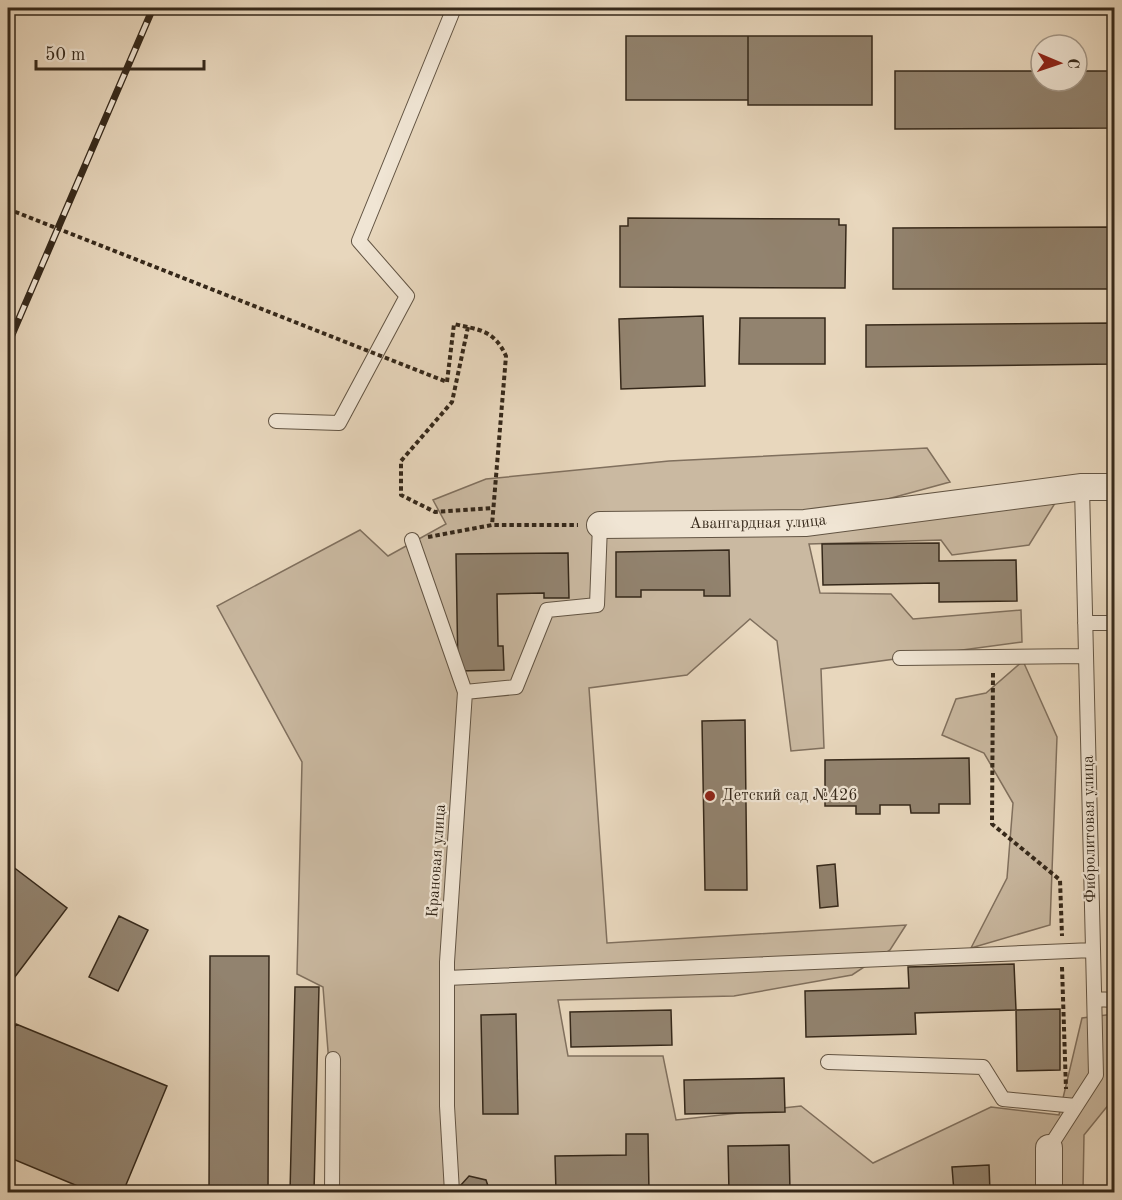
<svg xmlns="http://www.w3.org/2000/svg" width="1122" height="1200" font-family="'Old Standard TT',serif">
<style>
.green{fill:#cab9a1;stroke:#80705e;stroke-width:1.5}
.building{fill:#92836f;stroke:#35281a;stroke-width:1.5}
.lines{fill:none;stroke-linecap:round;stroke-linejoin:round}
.service-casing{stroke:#625443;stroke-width:16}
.minor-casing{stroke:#625443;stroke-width:28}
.path{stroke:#35281a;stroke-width:4;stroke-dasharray:4.5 3;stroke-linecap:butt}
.service{stroke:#f0e5d4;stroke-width:14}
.minor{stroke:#f0e5d4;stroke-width:26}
.rail-casing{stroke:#35281a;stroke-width:7}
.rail{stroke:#f0e5d4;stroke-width:4.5;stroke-dasharray:14;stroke-linecap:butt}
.path-bridge{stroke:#35281a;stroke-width:4;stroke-dasharray:4.5 3;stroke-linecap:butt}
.poi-dot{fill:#8f2418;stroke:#f0e5d4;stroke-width:2}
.labels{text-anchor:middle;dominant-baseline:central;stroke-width:4.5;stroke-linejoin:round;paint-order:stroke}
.street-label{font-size:16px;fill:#35281a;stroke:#f0e5d4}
.poi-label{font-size:16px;fill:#35281a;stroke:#f0e5d4;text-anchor:start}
</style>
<rect width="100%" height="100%" fill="#e8d7bd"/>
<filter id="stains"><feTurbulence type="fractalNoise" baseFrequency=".00333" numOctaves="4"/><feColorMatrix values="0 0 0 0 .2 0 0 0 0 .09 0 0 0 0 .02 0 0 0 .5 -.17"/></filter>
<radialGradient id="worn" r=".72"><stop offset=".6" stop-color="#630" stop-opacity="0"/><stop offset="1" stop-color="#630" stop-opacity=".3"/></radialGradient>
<path class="green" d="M927,448L950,482L862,506L1057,500L1029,545L952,555L941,540L809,544L820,593L891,594L913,619L1021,610L1022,642L821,669L824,748L791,751L777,641L750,619L687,675L589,688L607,943L906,925L890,950L852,975L734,996L558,1000L568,1056H663L676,1120L801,1106L873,1163L991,1107L1059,1115L1082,1018L1114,1014V1098L1084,1135L1083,1192H339L323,987L297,974L302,762L217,606L360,530L388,556L446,524L433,500L486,479L669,461Z
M1023,661L1057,737L1050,925L971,948L1007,878L1013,803L984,753L942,735L956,699L986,693Z"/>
<path class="building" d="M626,36H748V100H626Z
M748,36H872V105H748Z
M895,71H1041V81H1077V71H1114V128L895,129Z
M628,218L839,219V225H846L845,288L620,287V226H628Z
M1113,227V289H893V228Z
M703,316L705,386L621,389L619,319Z
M740,318H825V364H739Z
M1114,323V364L866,367V325Z
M939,543V561L1016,560L1017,601L939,602V583L823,585L822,544Z
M729,550L730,596H704V590H641V597H616V552Z
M568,553L569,598H544V593L497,594L498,646H503L504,670L458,671L456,554Z
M745,720L747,890H705L702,721Z
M969,758L970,804H939V813H911L910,805H880V814H856V806H825V760Z
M8,863L67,908L8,986Z
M835,864L838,906L820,908L817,866Z
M119,916L148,930L118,991L89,977Z
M210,956H269L268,1192H209Z
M1014,964L1016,1010L915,1013L916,1034L806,1037L805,991L909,988L908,967Z
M295,987H319L314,1192H290Z
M1060,1009V1070L1017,1071L1016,1010Z
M671,1010L672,1045L571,1047L570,1012Z
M516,1014L518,1114H483L481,1015Z
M16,1024L167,1086L123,1192H92L8,1157V1046Z
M784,1078L785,1112L685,1114L684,1080Z
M626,1134H648L649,1192H556L555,1156L626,1155Z
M789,1145L790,1192H729L728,1146Z
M989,1165L990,1192H954L952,1167Z
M469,1176L486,1180L490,1192H460V1186Z"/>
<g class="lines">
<defs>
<path id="service" d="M276,421L339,423L407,296L359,241L454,8
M412,540L465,692L447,962V1106L452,1192
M1085,623H1114
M900,658L1086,656
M465,692L516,687L547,610L597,605L600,525
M447,978L1093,950
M1095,999L1114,1000
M828,1062L983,1067L1003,1099L1076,1106
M1049,1148L1096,1075L1082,487
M332,1192L333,1059"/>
<g id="minor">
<path id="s1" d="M600,525L805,523L1082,487H1114"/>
<path d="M1049,1148V1192"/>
</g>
</defs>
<use href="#service" class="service-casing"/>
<use href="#minor" class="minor-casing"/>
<path class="path" d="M468,327L452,402L401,461V495L435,512L493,508
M447,382L454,324C480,330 494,330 506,356L492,525
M428,537L492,525H578
M993,673L992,824L1060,880L1062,936
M1062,967L1066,1089"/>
<use href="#service" class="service"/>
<use href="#minor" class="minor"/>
<defs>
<path id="rail" d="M8,344L153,8"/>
</defs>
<use href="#rail" class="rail-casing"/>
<use href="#rail" class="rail"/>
<path class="path-bridge" d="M8,209L447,382"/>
</g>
<circle class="poi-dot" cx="710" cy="796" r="6"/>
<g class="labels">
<g class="street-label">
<text stroke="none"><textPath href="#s1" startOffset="158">Авангардная улица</textPath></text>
<text transform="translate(1090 829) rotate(-91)">Фибролитовая улица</text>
<text transform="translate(437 861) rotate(-86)">Крановая улица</text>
</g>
<g class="poi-label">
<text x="722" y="796">Детский сад №426</text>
</g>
</g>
<rect width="1122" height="1200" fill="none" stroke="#e8d7bd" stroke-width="30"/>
<rect x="9" y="9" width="1104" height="1182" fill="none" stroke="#35281a" stroke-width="3"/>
<rect x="15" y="15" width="1092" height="1170" fill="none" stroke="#35281a" stroke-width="1.5"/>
<g transform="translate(1059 63) rotate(92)"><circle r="28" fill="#f0e5d4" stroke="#a5998a" stroke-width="1.5"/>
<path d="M0-4.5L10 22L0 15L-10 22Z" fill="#8f2418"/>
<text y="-9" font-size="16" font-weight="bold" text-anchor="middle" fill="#35281a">С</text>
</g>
<path d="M36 60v9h168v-9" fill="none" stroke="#35281a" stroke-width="3"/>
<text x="45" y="60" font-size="18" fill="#35281a" stroke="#f0e5d4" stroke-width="4.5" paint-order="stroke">50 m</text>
<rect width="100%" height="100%" filter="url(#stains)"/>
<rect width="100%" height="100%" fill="url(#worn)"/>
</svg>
